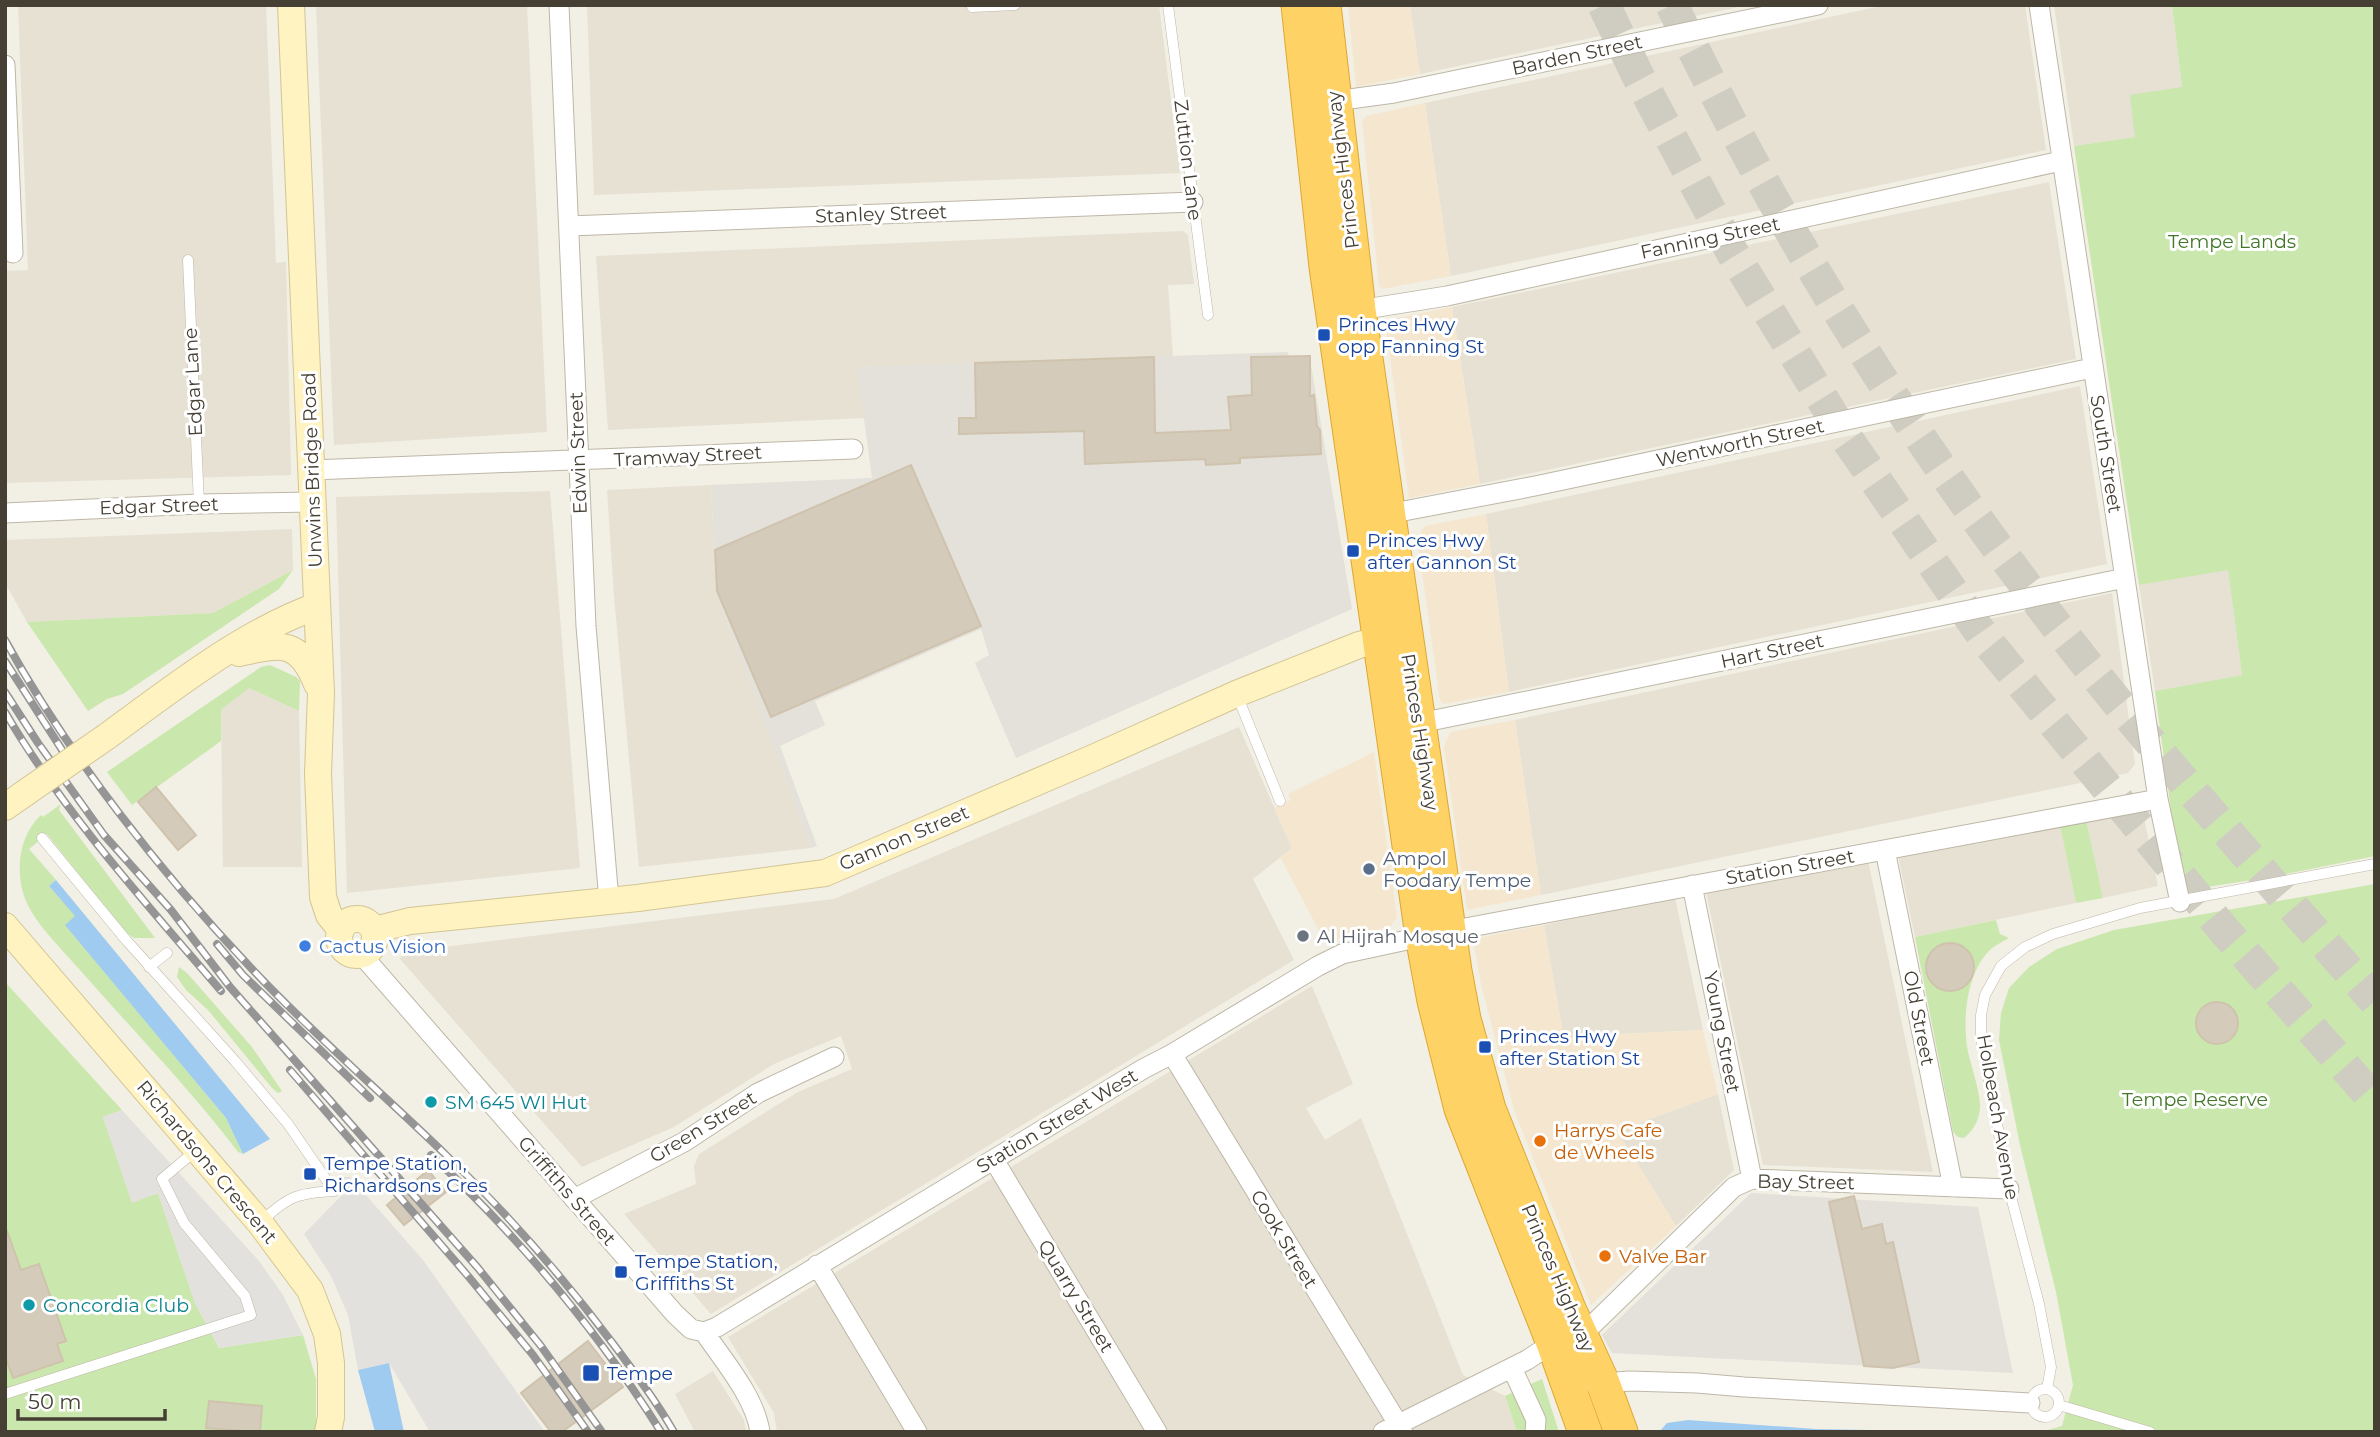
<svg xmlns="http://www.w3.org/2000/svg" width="2380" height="1437" font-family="Montserrat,sans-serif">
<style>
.residential{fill:#e6e1d3}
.commercial{fill:#f5e7cf}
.industrial{fill:#e4e0da}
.green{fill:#cae7ad}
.parking{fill:#e3e1dd}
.water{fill:#a0cbf0}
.building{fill:#d4cbba;stroke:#cfc3ad;stroke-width:2}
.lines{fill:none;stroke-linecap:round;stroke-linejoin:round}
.highway-tunnel{stroke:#cfccc2;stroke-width:33;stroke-dasharray:33 17;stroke-linecap:butt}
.lane-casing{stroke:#beb7a7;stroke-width:11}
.street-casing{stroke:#beb7a7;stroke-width:21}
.secondary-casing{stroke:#d3c594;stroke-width:28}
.highway-casing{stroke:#dea733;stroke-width:35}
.lane{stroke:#fff;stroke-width:10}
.street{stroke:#fff;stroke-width:19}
.secondary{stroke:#fff3c2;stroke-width:26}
.highway{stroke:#fed264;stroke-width:33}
.rail-casing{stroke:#959595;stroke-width:8}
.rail{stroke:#fff;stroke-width:5;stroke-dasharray:16;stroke-linecap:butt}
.secondary-bridge-casing{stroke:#d3c594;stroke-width:28;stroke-linecap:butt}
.secondary-bridge{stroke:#fff3c2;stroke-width:26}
.transit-dot{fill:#1a4fb4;stroke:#fff;stroke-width:2.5}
.service-dot{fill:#5c6f8a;stroke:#fff;stroke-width:2.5}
.worship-dot{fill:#6b7280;stroke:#fff;stroke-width:2.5}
.shop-dot{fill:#3f7fe0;stroke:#fff;stroke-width:2.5}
.culture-dot{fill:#0f9aa8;stroke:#fff;stroke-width:2.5}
.food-dot{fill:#e8710a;stroke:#fff;stroke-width:2.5}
.labels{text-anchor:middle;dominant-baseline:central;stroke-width:6;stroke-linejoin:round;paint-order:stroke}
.street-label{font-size:19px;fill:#453f34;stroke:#fff}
.park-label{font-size:19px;fill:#427728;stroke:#fff}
.transit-label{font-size:19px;fill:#164399;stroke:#fff;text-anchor:start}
.service-label{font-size:19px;fill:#4e5e75;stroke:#fff;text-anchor:start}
.worship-label{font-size:19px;fill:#5b616d;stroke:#fff;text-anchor:start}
.shop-label{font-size:19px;fill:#366cbe;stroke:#fff;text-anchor:start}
.culture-label{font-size:19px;fill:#0d838f;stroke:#fff;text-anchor:start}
.food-label{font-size:19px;fill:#c56008;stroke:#fff;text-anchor:start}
</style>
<rect width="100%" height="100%" fill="#f2efe5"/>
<path class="residential" d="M18,5H266L276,263L286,262L291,475L5,483V271L28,270Z
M316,5H527L547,432L334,445Z
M587,5H1159L1180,173L594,195Z
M1410,5H1748L1420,74Z
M1886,5H2025L2046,150L1451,276L1425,103Z
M2054,5H2172L2182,87L2135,137L2074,146Z
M2049,182L2076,359L1480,484L1452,307Z
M1183,231L1188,235L1194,284L1168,285L1173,357L858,367L864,418L608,430L596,256Z
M2080,386L2107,564L1509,692L1486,514Z
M711,485L716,592L811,848L639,867L614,596L607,490Z
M550,491L580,868L347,893L336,497Z
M292,529L293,570L213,613L27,622L5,583V540Z
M2228,569L2242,675L2155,691L2139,585Z
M2112,593L2135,764L2128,773L1541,895L1515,720Z
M249,688L299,711L302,867H223L221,710Z
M1239,727L1292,848L1253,879L1294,960L711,1314L624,1214L696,1184L694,1166L699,1154L798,1092L852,1069L841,1036L774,1064L674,1127L582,1167L400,959L403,952L834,899Z
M2140,798L2158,886L2103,898L2084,810Z
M2058,816L2076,903L1915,937L1897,851Z
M1867,856L1933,1172L1763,1165L1706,892Z
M1675,897L1703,1030L1578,1036L1564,1040L1544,925Z
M1312,986L1353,1084L1306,1108L1325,1140L1361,1118L1463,1375L1505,1396L1517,1432H777L774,1413L728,1337Z
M1718,1094L1734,1170L1676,1226L1617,1131Z
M713,1371L744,1420L746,1432H695L675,1394Z"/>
<path class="commercial" d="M1348,5H1410L1420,74L1356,87Z
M1425,103L1451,276L1383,289L1379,286L1362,121L1366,116Z
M1452,307L1480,484L1409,498L1385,320Z
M1486,514L1509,692L1444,704L1440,700L1417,537L1425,526Z
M1515,720L1541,895L1467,910L1444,746L1450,732Z
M1374,752L1397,917L1390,927L1325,942L1280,857L1292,848L1274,808L1291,800L1288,794Z
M1544,925L1564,1040L1578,1036L1703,1030L1718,1094L1617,1131L1676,1226L1591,1305L1514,1110L1481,985L1473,939Z"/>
<path class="industrial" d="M1288,352L1289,359H1310L1352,609L1016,758L975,663L989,655L981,629L815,701L825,725L780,746L817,846L811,848L716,592L711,485L872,478L857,367Z
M1751,1193L1978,1207L2013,1373L1612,1353L1602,1335Z"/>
<path class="green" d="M2172,5H2375V856L2271,877L2188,890L2181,885L2155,691L2242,675L2228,570L2139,585L2074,146L2135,137L2130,95L2182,87Z
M293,570L279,589L123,694L107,699L88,711L27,622L213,613Z
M270,665L296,677L300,681L299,711L249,688L221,710V741L132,805L107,772L261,667Z
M61,804L59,810L155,938H134L124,931L47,834L29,849L56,880L49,886L76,916L66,925L226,1118L243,1154L238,1152C192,1091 138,1036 88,979C72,960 41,930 30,909C14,881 16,838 41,815L43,817Z
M2084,810L2103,898L2076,903L2058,816Z
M2375,884V1432H2041L2062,1426L2073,1385L2056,1292L2020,1145L1999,1040L2001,1013L2009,988L2029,967L2057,949L2114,930Z
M1996,920L2000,934L2009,938C2003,941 1996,945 1991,949C1966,972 1962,1021 1968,1052C1972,1069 1979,1088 1980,1105C1980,1119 1974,1130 1964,1138L1958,1137L1953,1132L1915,937Z
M179,967L187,973L252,1047L282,1091L278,1093L272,1088L208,1010L186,990L177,977Z
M5,982L122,1110L103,1117L132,1202L158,1193L195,1303L219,1348L303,1335L316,1379V1432H5Z
M1542,1379L1559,1432H1517L1505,1396Z"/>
<path class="parking" d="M122,1110L259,1261L283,1295L303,1335L219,1348L195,1303L158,1193L132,1203L103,1117Z
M332,1177H350L423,1260L545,1432H430L389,1363L358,1370L348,1315L331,1276L304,1234L344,1193Z"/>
<path class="water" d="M56,880L270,1139L243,1154L226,1118L65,925L75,916L49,886Z
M389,1363L404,1432H375L358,1370Z
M1688,1420L1816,1429L1981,1432H1659L1667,1423Z"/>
<path class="building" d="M1310,356V396L1314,395L1317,426L1320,430L1321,454L1240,458V463L1206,465L1205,459L1085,464L1084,431L959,434V418H976L975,363L1154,357L1155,433L1231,430L1228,397L1252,395L1251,357Z
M911,465L981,626L771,717L717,591L715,550Z
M156,787L196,835L178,850L138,802Z
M1926 967a24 24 0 1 1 48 0a24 24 0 1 1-48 0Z
M2196 1023a21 21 0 1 1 42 0a21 21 0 1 1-42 0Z
M428,1170L446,1192L404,1225L387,1205Z
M1854,1196L1862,1229L1882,1224L1886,1244L1893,1242L1919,1362L1893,1368L1864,1366L1829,1202Z
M5,1231H7L21,1270L39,1264L66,1341L57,1344L63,1361L13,1378L5,1356Z
M588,1341L623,1387L562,1432H551L521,1393Z
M209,1401L262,1406L260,1432L206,1428Z"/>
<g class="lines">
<path class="highway-tunnel" d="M1604,5L1638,76L1732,252L1847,439L1985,639L2223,929L2375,1101
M1672,5C1791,255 1943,489 2118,703C2201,804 2289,902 2375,1001"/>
<defs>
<path id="lane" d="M1168,5L1208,315
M972,7L1015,5
M188,260L199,504
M1237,695L1280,801
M42,838L126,940L235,1061L288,1124L334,1191
M149,967L167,953
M260,1223C287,1197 296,1193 334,1191
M2031 1403a14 14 0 1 1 28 0a14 14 0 1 1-28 0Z
M2047,1389L2051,1367L2039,1304L2009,1189L1981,1037V1015L1985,995L2001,966L2025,947L2053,934L2140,908L2375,864
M5,1394L251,1315L245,1296L184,1223L162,1179L195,1151
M2059,1405L2150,1432"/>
<path id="street" d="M559,5L586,626L609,901
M2039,5L2158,799L2180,902
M5,65L13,253
M1335,101L1394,93L1818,5
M569,226L1193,202
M1359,310L1447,296L2061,161
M312,470L853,449
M5,513L199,504L313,502
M1388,514L1535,486L2092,368
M1420,723L2125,578
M1885,850L1953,1187
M1692,885L1752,1179
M361,954L675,1314L691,1329L704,1332C723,1360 755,1397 760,1432
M1172,1054L1403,1432
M994,1160L1157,1432
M574,1199L684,1142L758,1093L834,1057
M817,1265L917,1432
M704,1332L717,1327L1143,1069L1172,1054L1318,966L1342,954L1449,931L2158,799
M1581,1336L1734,1187L1752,1179L2009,1189
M1512,1368L1536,1420L1535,1432
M1595,1384L1629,1381L1697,1383L1744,1387L2030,1403
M1383,1432L1527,1360L1553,1343"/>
<path id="secondary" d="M291,5L321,693L318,774L323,897L329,915L341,930
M239,653C280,644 299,638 317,684
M106,737C169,691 243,632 317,606
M5,807L25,793
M339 937a18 18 0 1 1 36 0a18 18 0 1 1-36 0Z
M5,926L260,1223L310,1290L327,1334L331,1363V1417L328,1432
M374,930L410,921L638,898L825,873L1093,758L1236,694L1359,645L1398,635"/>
<path id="highway" d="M1298,5L1326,267L1422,936L1434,1001L1461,1109L1553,1343L1585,1432
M1324,5L1359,310L1455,971L1464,1019L1489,1109L1569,1309L1603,1383L1621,1432"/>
</defs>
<use href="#lane" class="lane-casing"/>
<use href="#street" class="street-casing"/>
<use href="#secondary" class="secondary-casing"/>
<use href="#highway" class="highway-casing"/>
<use href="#lane" class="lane"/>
<use href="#street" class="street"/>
<use href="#secondary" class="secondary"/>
<use href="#highway" class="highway"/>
<defs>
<path id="rail" d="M5,640C69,756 160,872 252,969C313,1034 382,1093 446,1155C508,1214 563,1277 614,1345C635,1373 656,1401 674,1432
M5,661L66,756
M5,692L38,743L104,835L171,910L230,987L478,1268L541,1346L602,1432
M5,712C64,813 145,902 221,991
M217,944L243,975L370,1098
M290,1070L468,1276L533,1355L588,1432
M431,1155C519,1237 597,1330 661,1432"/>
</defs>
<use href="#rail" class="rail-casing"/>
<use href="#rail" class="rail"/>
<defs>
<path id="secondary-bridge" d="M25,793L106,737"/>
</defs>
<use href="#secondary-bridge" class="secondary-bridge-casing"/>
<use href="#secondary-bridge" class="secondary-bridge"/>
</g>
<g class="transit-dot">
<rect x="1317" y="328" width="14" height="14" rx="3.5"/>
<rect x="1346" y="544" width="14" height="14" rx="3.5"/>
<rect x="1478" y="1040" width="14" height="14" rx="3.5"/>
<rect x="303" y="1167" width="14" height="14" rx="3.5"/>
<rect x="614" y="1265" width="14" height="14" rx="3.5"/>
<rect x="582" y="1364" width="18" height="18" rx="3.5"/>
</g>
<circle class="service-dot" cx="1369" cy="869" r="7"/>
<circle class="worship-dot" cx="1303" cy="936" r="7"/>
<circle class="shop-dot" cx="305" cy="946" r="7"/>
<g class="culture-dot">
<circle cx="431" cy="1102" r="7"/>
<circle cx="29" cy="1305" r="7"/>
</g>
<g class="food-dot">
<circle cx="1540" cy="1141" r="7"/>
<circle cx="1605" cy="1256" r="7"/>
</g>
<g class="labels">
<g class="street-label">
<text transform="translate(1577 55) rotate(-12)">Barden Street</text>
<text transform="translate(1188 160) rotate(83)">Zuttion Lane</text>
<text transform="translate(1343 170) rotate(-97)">Princes Highway</text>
<text transform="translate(881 214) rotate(-2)">Stanley Street</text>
<text transform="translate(1710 238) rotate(-12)">Fanning Street</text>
<text transform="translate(193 382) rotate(-93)">Edgar Lane</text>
<text transform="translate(1740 443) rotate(-12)">Wentworth Street</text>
<text transform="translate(578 453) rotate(-92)">Edwin Street</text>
<text transform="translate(2106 454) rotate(81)">South Street</text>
<text transform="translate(688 456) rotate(-3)">Tramway Street</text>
<text transform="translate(312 470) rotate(-92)">Unwins Bridge Road</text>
<text transform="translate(159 506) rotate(-2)">Edgar Street</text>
<text transform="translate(1772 651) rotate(-12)">Hart Street</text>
<text transform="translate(1420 732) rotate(81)">Princes Highway</text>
<text transform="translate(904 838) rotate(-23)">Gannon Street</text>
<text transform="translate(1790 867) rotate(-10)">Station Street</text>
<text transform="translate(1919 1018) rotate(79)">Old Street</text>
<text transform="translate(1722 1032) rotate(79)">Young Street</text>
<text transform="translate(1998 1117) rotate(80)">Holbeach Avenue</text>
<text transform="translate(1057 1121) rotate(-31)">Station Street West</text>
<text transform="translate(703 1127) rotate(-31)">Green Street</text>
<text transform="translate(207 1162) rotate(50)">Richardsons Crescent</text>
<text transform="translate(1806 1182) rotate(1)">Bay Street</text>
<text transform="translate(567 1191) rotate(49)">Griffiths Street</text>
<text transform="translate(1284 1239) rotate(59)">Cook Street</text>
<text transform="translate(1558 1278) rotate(67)">Princes Highway</text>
<text transform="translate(1076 1296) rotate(59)">Quarry Street</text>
</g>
<g class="park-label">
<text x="2232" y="241">Tempe Lands</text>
<text x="2195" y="1099">Tempe Reserve</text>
</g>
<g class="transit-label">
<text x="1338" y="324">Princes Hwy<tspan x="1338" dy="22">opp Fanning St</tspan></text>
<text x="1367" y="540">Princes Hwy<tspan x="1367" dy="22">after Gannon St</tspan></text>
<text x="1499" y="1036">Princes Hwy<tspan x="1499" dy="22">after Station St</tspan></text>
<text x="324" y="1163">Tempe Station,<tspan x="324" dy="22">Richardsons Cres</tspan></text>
<text x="635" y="1261">Tempe Station,<tspan x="635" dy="22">Griffiths St</tspan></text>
<text x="607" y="1373">Tempe</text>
</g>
<g class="service-label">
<text x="1383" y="858">Ampol<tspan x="1383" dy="22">Foodary Tempe</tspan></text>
</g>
<g class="worship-label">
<text x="1317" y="936">Al Hijrah Mosque</text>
</g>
<g class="shop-label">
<text x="319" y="946">Cactus Vision</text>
</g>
<g class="culture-label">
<text x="445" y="1102">SM 645 WI Hut</text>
<text x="43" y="1305">Concordia Club</text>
</g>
<g class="food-label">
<text x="1554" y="1130">Harrys Cafe<tspan x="1554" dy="22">de Wheels</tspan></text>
<text x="1619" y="1256">Valve Bar</text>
</g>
</g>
<rect width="2380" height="1437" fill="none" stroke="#453f34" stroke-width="14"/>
<path d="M18 1409v10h147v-10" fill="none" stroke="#453f34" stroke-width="3.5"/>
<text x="28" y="1409" font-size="21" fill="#453f34" stroke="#ffffff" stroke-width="5" paint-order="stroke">50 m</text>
</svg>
